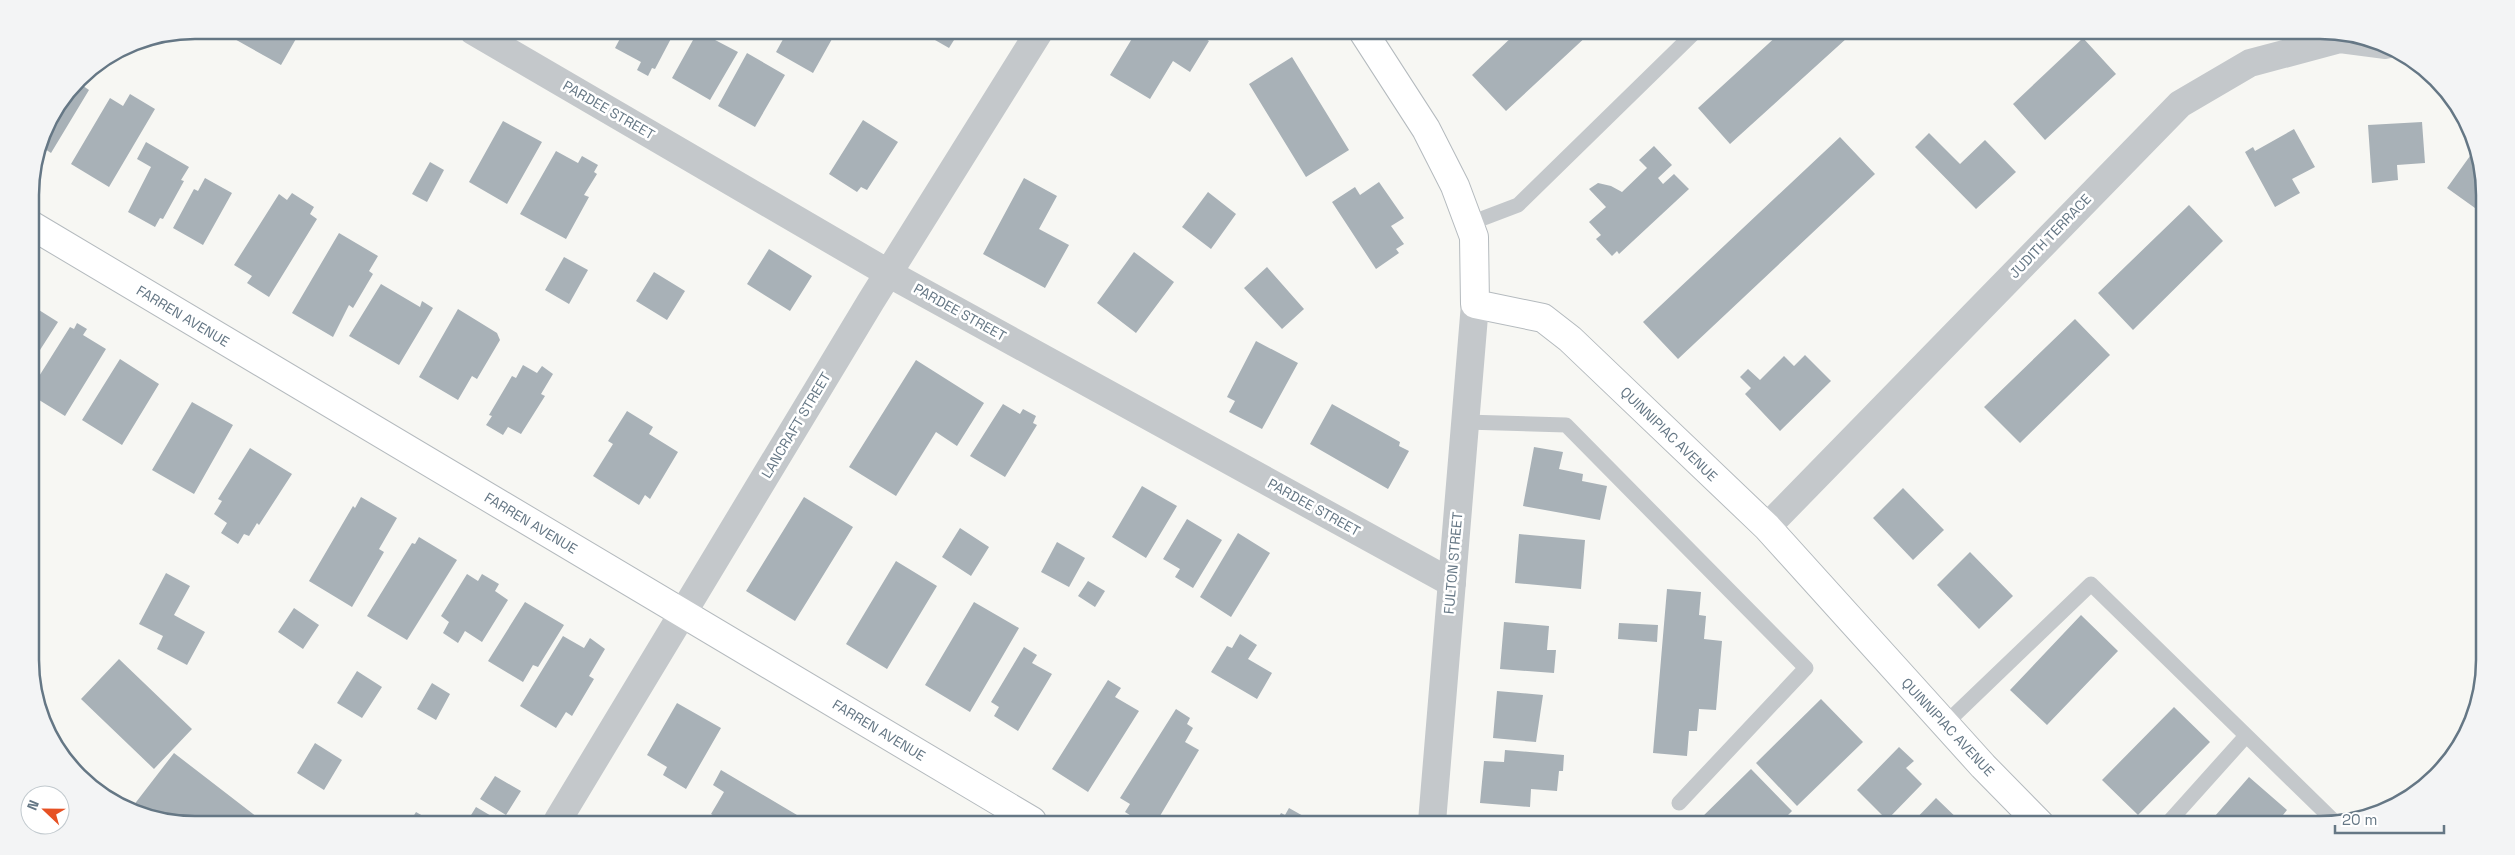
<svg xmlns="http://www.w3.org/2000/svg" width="2515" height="855" font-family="'Space Grotesk',sans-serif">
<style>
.building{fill:#a8b1b7}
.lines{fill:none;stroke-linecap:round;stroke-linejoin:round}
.secondary-casing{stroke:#b4babe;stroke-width:30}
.service{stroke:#c4c8cb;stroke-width:15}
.minor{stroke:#c4c8cb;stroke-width:28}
.tertiary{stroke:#c4c8cb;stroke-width:28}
.secondary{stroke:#fff;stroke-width:28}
.labels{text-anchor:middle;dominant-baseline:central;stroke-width:5;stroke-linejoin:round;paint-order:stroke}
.street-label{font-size:14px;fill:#657785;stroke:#fff}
.rim{fill:none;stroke:#657785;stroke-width:2.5}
</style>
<rect width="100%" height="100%" fill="#f7f7f3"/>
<path class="building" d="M234,30H301L281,65L231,37Z
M624,31H675L655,69L652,68L648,76L637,70L641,62L615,48Z
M698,31L738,52L710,100L672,78Z
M787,32H819L832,39L813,73L776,52Z
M921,32H959L949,48Z
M1136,32L1196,33L1209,41L1190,72L1173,61L1150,99L1110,75Z
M1516,33L1589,34L1506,111L1472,75Z
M1779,34H1844L1847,38L1730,144L1698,108Z
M2083,38L2116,74L2045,140L2013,104Z
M747,53L785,75L755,127L718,106Z
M1292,57L1349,150L1306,177L1249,84Z
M76,81L89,90L51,153L45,149L40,157L37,155L43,131Z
M130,94L155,109L109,187L71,164L110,98L123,106Z
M863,120L898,142L867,190L861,187L857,192L829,174Z
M503,121L542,142L507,204L469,182Z
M2422,122L2425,163L2397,165L2398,180L2372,183L2368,125Z
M2294,129L2315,167L2292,179L2300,193L2275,207L2245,152L2253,147L2255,151Z
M1929,133L1960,164L1985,140L2016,172L1976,209L1915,147Z
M1840,137L1875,174L1678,359L1643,322Z
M146,142L189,167L181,180L184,181L163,219L160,218L155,227L128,212L151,167L137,159Z
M1654,146L1672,165L1658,178L1663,184L1674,174L1689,189L1619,254L1617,251L1612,256L1596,239L1601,235L1589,222L1606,207L1589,189L1598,183L1611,186L1622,192L1647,168L1639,160Z
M2475,149L2482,162V213L2447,188Z
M556,151L578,163L582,156L598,165L594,172L597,174L584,195L589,197L566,239L520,214Z
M430,162L444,170L427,202L412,194Z
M205,178L232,193L203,245L173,228L194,189L198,191Z
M1024,178L1057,196L1039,229L1069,245L1045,288L983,254Z
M1379,182L1404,218L1391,226L1404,244L1396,249L1399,253L1376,269L1332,202L1355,187L1360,195Z
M1208,192L1236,214L1211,249L1182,227Z
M292,193L314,207L310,214L317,219L269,297L247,283L252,276L234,265L279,194L287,200Z
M2189,205L2223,241L2133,330L2098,293Z
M339,233L378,256L369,271L373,274L353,308L349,305L333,337L292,313Z
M769,249L812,276L790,311L747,284Z
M1134,252L1174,282L1136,333L1097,303Z
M564,257L588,270L569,304L545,290Z
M1267,267L1304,309L1282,329L1244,288Z
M654,272L685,291L667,320L636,301Z
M381,284L420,307L422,301L433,308L399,365L349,336Z
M31,305L58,322L31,364Z
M458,309L497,333L500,340L477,379L472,376L458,400L419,377Z
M2075,319L2110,355L2020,443L1984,407Z
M77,323L87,329L83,335L106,349L65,416L31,395V389L70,327L74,329Z
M1256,341L1298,363L1262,429L1229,412L1235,401L1227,397Z
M1805,355L1831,381L1780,431L1745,394L1751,388L1740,377L1748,369L1760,380L1784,356L1794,366Z
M120,359L159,384L122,445L82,420Z
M916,360L984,403L957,446L936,432L896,496L849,467Z
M523,365L537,373L542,366L553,374L541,394L545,396L521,434L508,427L503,435L486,425L492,416L489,415L512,376L516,378Z
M192,402L233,425L194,494L152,470Z
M1003,404L1020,414L1023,409L1036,416L1033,423L1037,425L1005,477L970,456Z
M1332,404L1400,442L1399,446L1409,451L1388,489L1310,444Z
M627,411L653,427L649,434L678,452L650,499L645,495L639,505L593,476L613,444L608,441Z
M1534,447L1563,452L1559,469L1583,474L1582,481L1607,486L1600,520L1523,506Z
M250,448L292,474L259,525L257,523L249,536L244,534L238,544L221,533L227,523L214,514L222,501L218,499Z
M1142,486L1177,506L1146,558L1112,537Z
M1903,488L1944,530L1913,560L1873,518Z
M361,497L397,518L379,549L384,552L352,607L309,581L353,506L355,508Z
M804,497L853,527L795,621L746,591Z
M1187,519L1222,540L1193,588L1175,577L1180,569L1163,559Z
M960,528L989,547L971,576L942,557Z
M1238,533L1270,553L1231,617L1200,597Z
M1519,534L1585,540L1581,589L1515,583Z
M419,537L457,560L407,640L367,616L412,543L415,544Z
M1057,542L1085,558L1069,587L1041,572Z
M1970,552L2013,596L1979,629L1937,585Z
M896,561L937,586L887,669L846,644Z
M166,573L190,586L174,615L205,632L187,665L157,649L163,636L139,624Z
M467,574L478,581L482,574L499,584L495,591L508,600L482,642L465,631L458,643L443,633L449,622L441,616Z
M1088,581L1105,591L1095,607L1078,596Z
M1667,589L1701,592L1699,615L1706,616L1704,639L1722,641L1716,710L1699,709L1697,731H1689L1687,756L1653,753Z
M525,602L564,625L538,667L533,665L523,682L488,661Z
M974,602L1019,628L970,712L925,685Z
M294,608L319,625L303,649L278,632Z
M2081,615L2118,651L2047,725L2010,690Z
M1504,622L1549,626L1547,650H1556L1554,673L1500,669Z
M1619,623L1658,625L1657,642L1618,639Z
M1240,634L1257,645L1248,659L1272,673L1257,699L1211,672L1227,646L1232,648Z
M563,636L584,648L590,638L605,649L589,676L594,679L572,716L566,712L556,728L520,706Z
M1024,647L1037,655L1032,663L1052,674L1018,731L994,716L999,707L991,702Z
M119,659L192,729L154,769L81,699Z
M357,671L382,687L362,718L337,703Z
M1108,680L1121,688L1115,697L1139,711L1088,792L1052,769Z
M432,683L450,694L436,720L417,709Z
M1497,691L1543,695L1536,742L1493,738Z
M1821,699L1863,742L1797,806L1756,763Z
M677,703L721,728L686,789L663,775L667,767L647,755Z
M2174,707L2210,742L2138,815L2102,780Z
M1176,709L1190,718L1187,724L1193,728L1185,742L1199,750L1157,821L1152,817L1149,822H1141L1125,812L1130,804L1120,798Z
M315,743L342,760L324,790L297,773Z
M1899,747L1914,761L1906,768L1922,784L1887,820L1857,790Z
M1505,750L1564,755L1563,771H1559L1557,791L1531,789L1530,807L1480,803L1484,761L1504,762Z
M174,753L261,820L151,819L130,810Z
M1751,769L1792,811L1780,823H1696Z
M721,770L797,815L793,821H722L711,814L724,792L713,785Z
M495,776L521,791L506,815L480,799Z
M2249,777L2287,810L2275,825L2208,824Z
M1936,798L1963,824H1911Z
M476,807L498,820H468Z
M1289,808L1305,817L1301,822H1276L1281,813L1285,815Z
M416,812L430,820H411Z
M1472,817L1524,821V823H1471Z"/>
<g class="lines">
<defs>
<path id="secondary" d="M1364,33L1426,129L1455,186L1474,237L1475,304L1543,318L1570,339L1767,527L1983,766L2040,824
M31,225L1032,821"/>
</defs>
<use href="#secondary" class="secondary-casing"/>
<path class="service" d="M1468,224L1518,205L1693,34
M1465,422L1566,425L1806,668L1679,803
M1945,724L2091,584L2337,824
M2167,824L2246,736"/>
<path class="minor" d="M473,31L888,273L1452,583
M1767,527L2180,104L2250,63L2340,39L2386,45
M558,820L871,301L1039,32"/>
<path class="tertiary" d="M1432,822L1475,304"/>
<use href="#secondary" class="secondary"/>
</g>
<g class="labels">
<g class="street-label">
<text transform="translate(609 110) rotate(30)">PARDEE STREET</text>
<text transform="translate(2050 236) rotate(-46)">JUDITH TERRACE</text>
<text transform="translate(960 312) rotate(29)">PARDEE STREET</text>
<text transform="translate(183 316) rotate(31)">FARREN AVENUE</text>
<text transform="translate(796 425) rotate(-59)">LANCRAFT STREET</text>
<text transform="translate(1669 434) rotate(44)">QUINNIPIAC AVENUE</text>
<text transform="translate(1314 507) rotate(29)">PARDEE STREET</text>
<text transform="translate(531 523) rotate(31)">FARREN AVENUE</text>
<text transform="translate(1453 563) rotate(-85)">FULTON STREET</text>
<text transform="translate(1948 727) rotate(47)">QUINNIPIAC AVENUE</text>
<text transform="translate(879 730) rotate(31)">FARREN AVENUE</text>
</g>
</g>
<path d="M0 0H2515V855H0ZM195 39H2320A156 156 0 0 1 2476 195V660A156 156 0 0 1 2320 816H195A156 156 0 0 1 39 660V195A156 156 0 0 1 195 39Z" fill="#f3f4f5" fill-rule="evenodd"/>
<path class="rim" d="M195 39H2320A156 156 0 0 1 2476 195V660A156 156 0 0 1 2320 816H195A156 156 0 0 1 39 660V195A156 156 0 0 1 195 39Z"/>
<g transform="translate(45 810) rotate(292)"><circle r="24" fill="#ffffff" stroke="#c1c9ce"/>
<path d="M0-4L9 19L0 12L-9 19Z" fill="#e65124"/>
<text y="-8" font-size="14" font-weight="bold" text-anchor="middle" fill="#657785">N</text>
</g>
<path d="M2335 825v8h109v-8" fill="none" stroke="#657785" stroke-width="2.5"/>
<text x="2342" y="825" font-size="15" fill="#657785" stroke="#ffffff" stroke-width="4" paint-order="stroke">20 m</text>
</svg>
